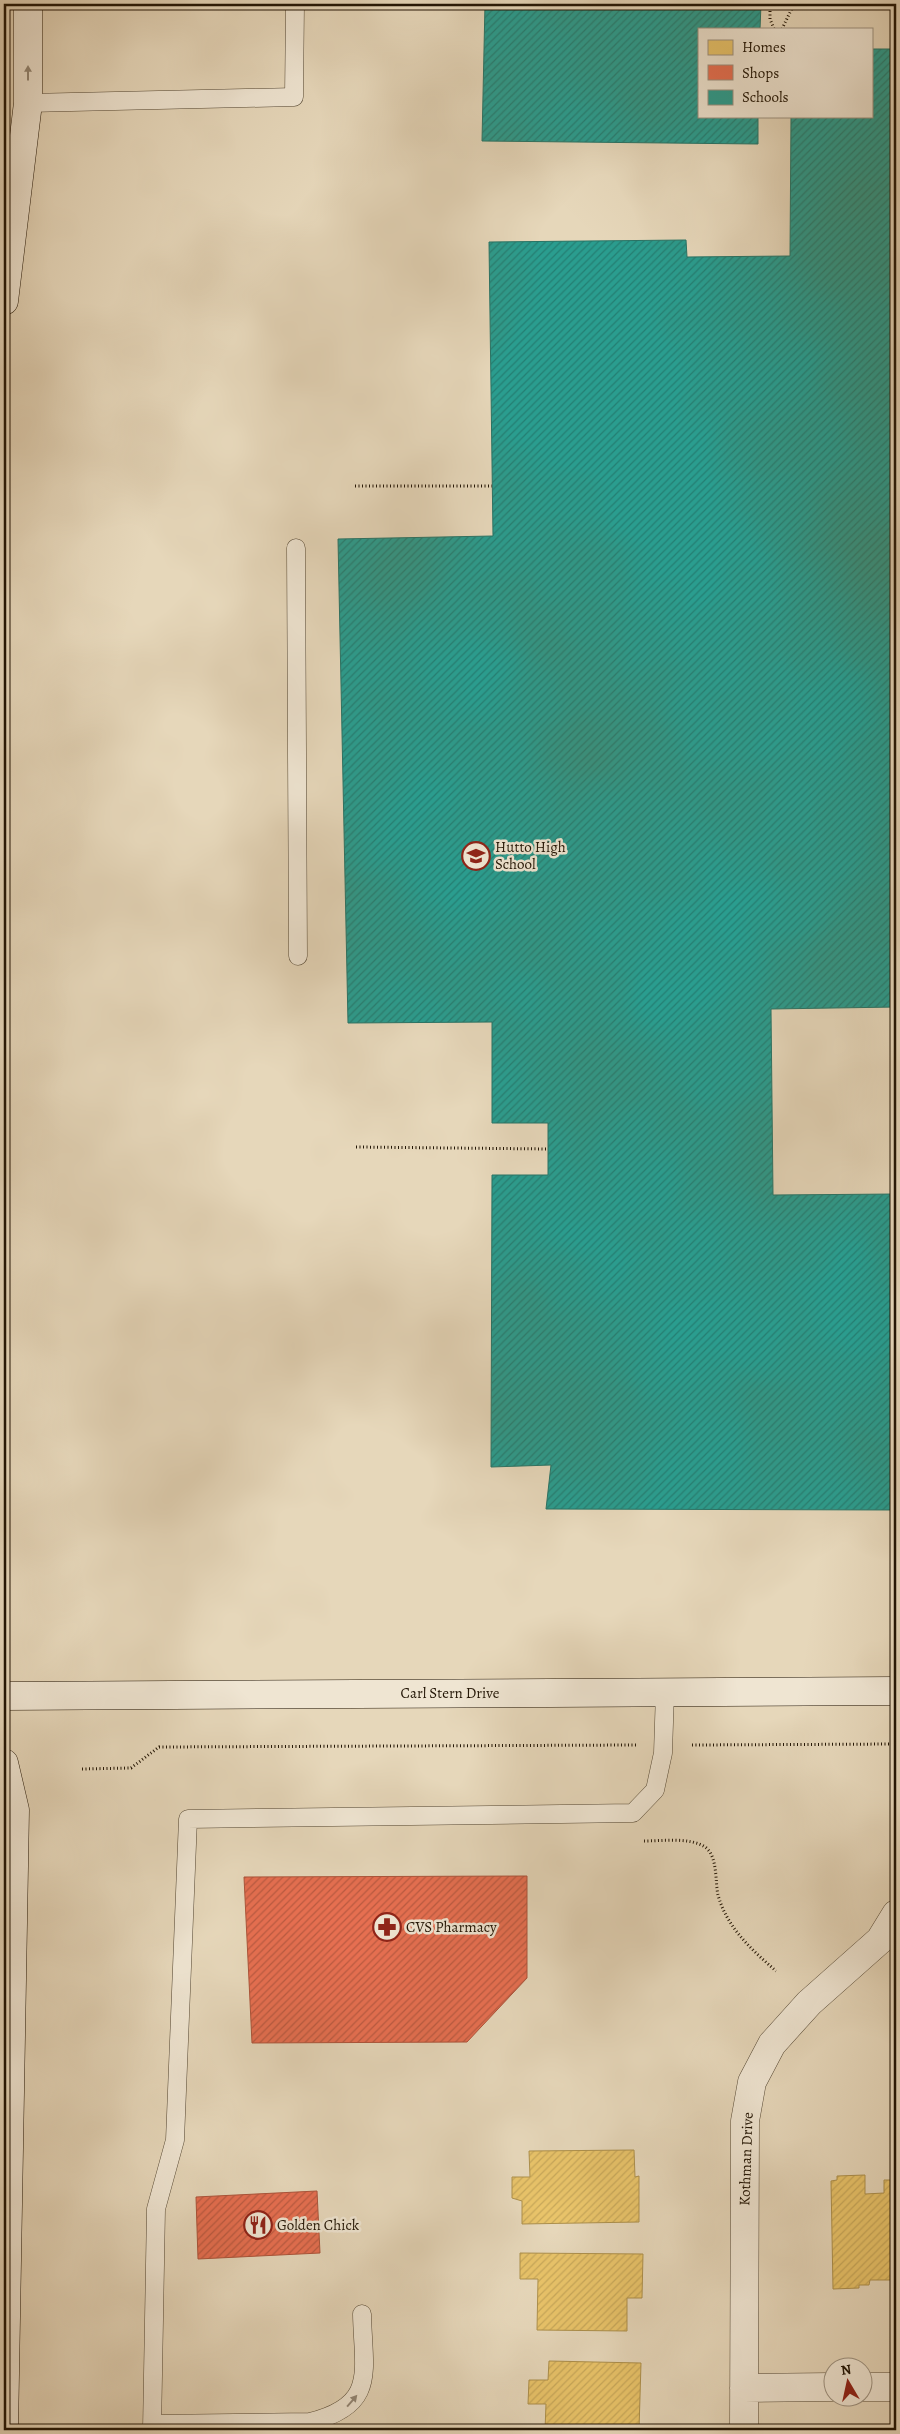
<svg xmlns="http://www.w3.org/2000/svg" width="900" height="2434" font-family="Alegreya,serif">
<style>
.homes{fill:url(#homes-hatch);stroke:#ad904c}
.shops{fill:url(#shops-hatch);stroke:#ac543a}
.schools{fill:url(#schools-hatch);stroke:#287466}
.lines{fill:none;stroke-linecap:round;stroke-linejoin:round}
.lane-casing{stroke:#534632;stroke-width:19}
.street-casing{stroke:#534632;stroke-width:29}
.secondary-casing{stroke:#221505;stroke-width:29}
.path{stroke:#221505;stroke-width:3;stroke-dasharray:1 2.5;stroke-linecap:butt}
.lane{stroke:#efe5d2;stroke-width:18}
.street{stroke:#efe5d2;stroke-width:28}
.secondary{stroke:#efe5d2;stroke-width:28}
.oneway{fill:#938776}
.labels{text-anchor:middle;dominant-baseline:central;stroke-width:5;stroke-linejoin:round;paint-order:stroke}
.poi-label{font-size:15px;fill:#221505;stroke:#efe5d2;text-anchor:start}
.street-label{font-size:15px;fill:#221505;stroke:#efe5d2}
</style>
<defs>
<pattern id="homes-hatch" width="6" height="6" patternUnits="userSpaceOnUse" patternTransform="scale(1.25)"><rect width="6" height="6" fill="#e9c46a"/><path d="M-1 1l2-2M0 6l6-6M5 7l2-2" fill="none" stroke="#c8a85a"/></pattern>
<pattern id="shops-hatch" width="6" height="6" patternUnits="userSpaceOnUse" patternTransform="scale(1.25)"><rect width="6" height="6" fill="#e76f51"/><path d="M-1 1l2-2M0 6l6-6M5 7l2-2" fill="none" stroke="#bb5a41"/></pattern>
<pattern id="schools-hatch" width="6" height="6" patternUnits="userSpaceOnUse" patternTransform="scale(1.25)"><rect width="6" height="6" fill="#2a9d8f"/><path d="M-1 1l2-2M0 6l6-6M5 7l2-2" fill="none" stroke="#247f73"/></pattern>
</defs>
<rect width="100%" height="100%" fill="#e6d7ba"/>
<filter id="stains"><feTurbulence type="fractalNoise" baseFrequency=".004" numOctaves="4"/><feColorMatrix values="0 0 0 0 .2 0 0 0 0 .09 0 0 0 0 .02 0 0 0 .5 -.17"/></filter>
<radialGradient id="worn" r=".72"><stop offset=".6" stop-color="#630" stop-opacity="0"/><stop offset="1" stop-color="#630" stop-opacity=".3"/></radialGradient>
<path class="homes" d="M634,2150L635,2177L639,2176V2222L522,2224V2201L512,2198V2177H530L529,2151Z
M865,2175V2194L884,2193V2180H896V2267H894L893,2280H870L869,2285H859V2288L833,2289L831,2181L837,2180V2176Z
M520,2253L643,2254L642,2298H627V2331L537,2330L538,2279H520Z
M549,2361L641,2363L639,2430H545L546,2404H528L529,2380H548Z"/>
<path class="shops" d="M527,1876V1978L467,2042L252,2043L244,1877Z
M317,2191L320,2253L198,2259L196,2197Z"/>
<path class="schools" d="M485,4H761L760,29H699V116H758V144L482,141Z
M871,49H896V1007L771,1009L773,1195L896,1194V1510L546,1509L551,1465L491,1467L492,1175H548V1123H492V1022L348,1023L338,539L493,536L489,242L686,240L687,257L790,256L791,116H871Z"/>
<g class="lines">
<defs>
<path id="lane" d="M28,103L294,97L295,4
M296,548L298,956
M152,2424L310,2422C378,2405 363,2371 362,2314
M152,2430L156,2209L175,2140L188,1819L633,1813L655,1790L663,1753L665,1692"/>
<path id="street" d="M862,2387H896
M744,2388L832,2387
M744,2430L745,2121L752,2082L772,2044L809,2003L880,1940L896,1914"/>
<path id="secondary" d="M4,301L28,103V4
M4,1696L896,1691
M4,1763L15,1810L4,2430"/>
</defs>
<use href="#lane" class="lane-casing"/>
<use href="#street" class="street-casing"/>
<use href="#secondary" class="secondary-casing"/>
<path class="path" d="M770,4V19L774,29
M782,29L794,4
M355,486H492
M356,1147L548,1149
M692,1745L896,1744
M82,1769L131,1768L159,1747L636,1745
M644,1841C662,1841 690,1837 705,1847C718,1856 715,1882 718,1895C727,1928 752,1950 776,1971"/>
<use href="#lane" class="lane"/>
<use href="#street" class="street"/>
<use href="#secondary" class="secondary"/>
</g>
<defs><path id="oneway-solid" d="M-6-.8H1V-3.2L6.5 0L1 3.2V.8H-6Z" transform="scale(1.25)"/></defs>
<g class="oneway">
<use href="#oneway-solid" transform="translate(28 73) rotate(-90)"/>
<use href="#oneway-solid" transform="translate(352 2401) rotate(-49)"/>
</g>
<defs>
<symbol id="school-ring" viewBox="-11 -11 22 22"><circle r="9.5" fill="#efe5d2" stroke="#8f2418" stroke-width="1.5"/><path d="M0-5L7-2L0 1L-7-2ZM-4 1L0 2.5L4 1V4Q0 6-4 4Z" fill="#8f2418"/></symbol>
<symbol id="pharmacy-ring" viewBox="-11 -11 22 22"><circle r="9.5" fill="#efe5d2" stroke="#8f2418" stroke-width="1.5"/><path d="M-2-6h4v4h4v4h-4v4h-4v-4h-4v-4h4Z" fill="#8f2418"/></symbol>
<symbol id="restaurant-ring" viewBox="-11 -11 22 22"><circle r="9.5" fill="#efe5d2" stroke="#8f2418" stroke-width="1.5"/><path d="M-5-6h1v4h1v-4h1v4h1v-4h1v5L-1.5 .5V6h-2V.5L-5-1ZM5-6V6H3V1.5H1.5Q1.5-4 5-6Z" fill="#8f2418"/></symbol>
</defs>
<g fill-rule="evenodd">
<use href="#school-ring" x="460" y="840" width="32" height="32"/>
<use href="#pharmacy-ring" x="371" y="1911" width="32" height="32"/>
<use href="#restaurant-ring" x="242" y="2209" width="32" height="32"/>
</g>
<g class="labels">
<g class="poi-label">
<text x="495" y="847">Hutto High<tspan x="495" dy="17">School</tspan></text>
<text x="406" y="1927">CVS Pharmacy</text>
<text x="277" y="2225">Golden Chick</text>
</g>
<g class="street-label">
<text x="450" y="1693">Carl Stern Drive</text>
<text transform="translate(746 2159) rotate(-88)">Kothman Drive</text>
</g>
</g>
<rect width="900" height="2434" fill="none" stroke="#e6d7ba" stroke-width="20"/>
<rect x="5" y="5" width="890" height="2424" fill="none" stroke="#221505" stroke-width="2.5"/>
<rect x="10" y="10" width="880" height="2414" fill="none" stroke="#221505"/>
<rect x="698" y="28" width="175" height="90" fill="#efe5d2" stroke="#9d9280"/>
<rect x="708" y="40" width="25" height="15" fill="#e9c46a" stroke="#9d9280"/>
<text x="742" y="52" font-size="15" fill="#221505">Homes</text>
<rect x="708" y="65" width="25" height="15" fill="#e76f51" stroke="#9d9280"/>
<text x="742" y="78" font-size="15" fill="#221505">Shops</text>
<rect x="708" y="90" width="25" height="15" fill="#2a9d8f" stroke="#9d9280"/>
<text x="742" y="102" font-size="15" fill="#221505">Schools</text>
<g transform="translate(848 2382) rotate(351)"><circle r="24" fill="#efe5d2" stroke="#9d9280"/>
<path d="M0-4L9 19L0 12L-9 19Z" fill="#8f2418"/>
<text y="-8" font-size="14" font-weight="bold" text-anchor="middle" fill="#221505">N</text>
</g>
<rect width="100%" height="100%" filter="url(#stains)"/>
<rect width="100%" height="100%" fill="url(#worn)"/>
</svg>
